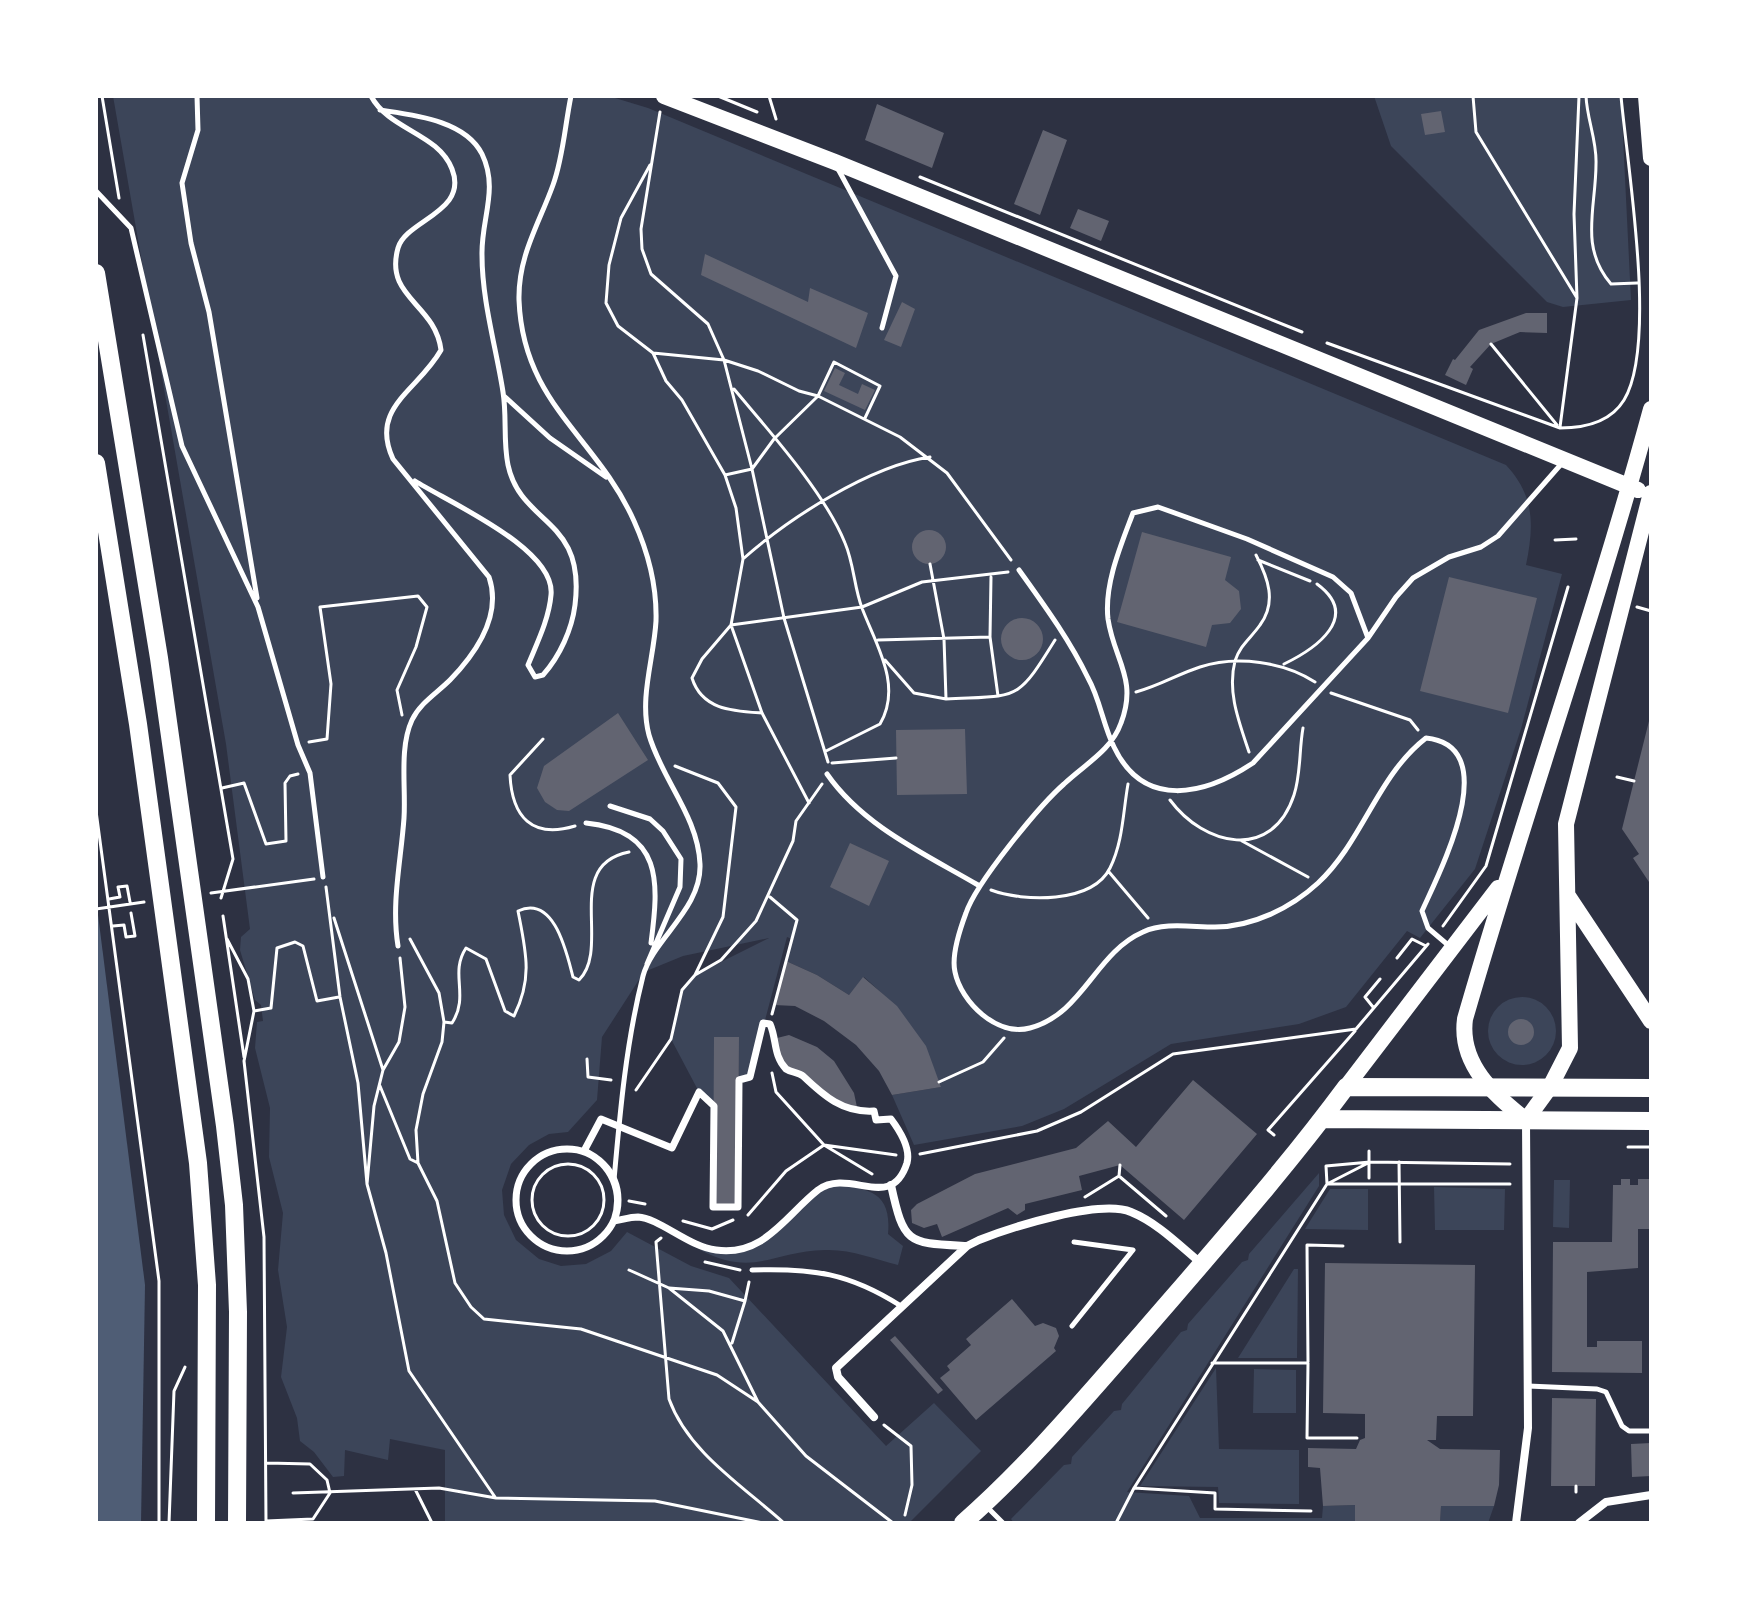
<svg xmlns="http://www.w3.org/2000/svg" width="1747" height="1619" font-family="'DejaVu Sans',sans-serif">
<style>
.green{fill:#3c4559}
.water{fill:#4f5d75}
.building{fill:#626471}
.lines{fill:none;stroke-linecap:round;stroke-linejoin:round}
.path{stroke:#fff;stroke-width:3}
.service{stroke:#fff;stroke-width:5}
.pedestrian{stroke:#fff;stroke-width:7}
.minor{stroke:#fff;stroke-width:8}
.secondary{stroke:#fff;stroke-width:16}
.primary{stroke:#fff;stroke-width:18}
</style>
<rect width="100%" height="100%" fill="#2d3142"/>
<path class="green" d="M113,96L615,98L648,108L1506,465C1535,496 1534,526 1526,565L1562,574L1521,729L1475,869L1420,938L1407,931L1346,1007L1299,1024L1171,1044L1064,1109L1022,1126L914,1145L892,1095L941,1087C922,1038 903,1011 864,977L849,995L817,975L786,961L792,939L787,937L750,1077L739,1080V1037H714V1106L699,1092L671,1039L682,990L695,975L769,938L683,956L644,972L602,1037L597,1100L568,1132L549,1134L529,1145L511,1164L502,1190L504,1215L516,1240L539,1259L561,1266L586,1264L611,1251L627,1232L691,1266L729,1278L886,1446L934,1403L981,1451L909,1523H445V1450L390,1439L388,1460L345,1450L344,1476L333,1477L314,1452L300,1441L297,1418L281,1377L287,1327L278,1270L283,1213L269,1157L270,1108L255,1048L257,1022L263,1021L261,1005L255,1000L240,950L241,937L250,929L226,744Z
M1374,96H1621L1631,300L1563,307L1547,302L1391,146Z
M1488 1031a34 34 0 1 1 68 0a34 34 0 1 1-68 0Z
M1319,1173V1186L1127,1492L1189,1496L1200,1518H1322L1323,1506L1355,1505V1523H1014L1011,1519L1064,1465L1071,1464L1072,1457L1114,1411L1121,1410L1122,1404L1181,1332L1187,1330L1188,1324L1242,1262L1248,1260L1249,1254Z
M1554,1180H1570L1569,1228L1553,1227Z
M832,1184C867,1189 892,1190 888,1234L903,1246L898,1265C874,1259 851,1249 825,1250C772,1251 755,1278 700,1250L702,1246C751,1261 785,1218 819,1189Z
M1434,1187L1505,1189L1504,1230H1435Z
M1330,1189H1368V1230L1305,1229Z
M1294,1269H1298L1297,1358H1238Z
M1216,1368L1219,1449L1299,1450V1504L1219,1503L1218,1487L1140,1486Z
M1254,1369L1296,1370V1413H1253Z
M1441,1506H1494L1488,1523H1440Z"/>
<path class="water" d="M96,899L145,1285L141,1523H96Z"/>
<path class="building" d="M877,104L944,133L932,168L865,140Z
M1441,111L1445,132L1425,135L1421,114Z
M1043,130L1067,140L1040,215L1014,204Z
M1078,209L1109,221L1101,241L1070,228Z
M705,254L808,302L810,288L868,313L856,348L701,275Z
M902,302L915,309L901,347L884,340Z
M1526,313H1547V333L1520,332L1491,344L1470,367L1473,369L1466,385L1445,375L1453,359L1455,360L1479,330Z
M835,368L845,373L839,385L858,394L862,384L875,390L865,410L824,391Z
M912 547a17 17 0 1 1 34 0a17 17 0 1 1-34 0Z
M1142,532L1231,557L1225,580L1239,591L1241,609L1230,623L1212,625L1206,647L1117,622Z
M1449,577L1537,598L1508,713L1420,691Z
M1001 639a21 21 0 1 1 42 0a21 21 0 1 1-42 0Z
M618,713L648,760L569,811L557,810L545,802L537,788L544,766Z
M1650,717L1651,718V885L1633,858L1639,854L1622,829Z
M965,729L967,794L897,795L896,730Z
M850,843L889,861L869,906L830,887Z
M786,961L817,975L849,995L863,977L897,1006L926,1046L941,1087L892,1095L879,1071L856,1045L824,1021L795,1006L774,1005Z
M1508 1032a13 13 0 1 1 26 0a13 13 0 1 1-26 0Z
M789,1035L817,1047L834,1061L854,1093L858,1112L840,1105L800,1072H791L776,1052L777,1038Z
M714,1037H739L738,1207H713Z
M1193,1080L1257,1134L1184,1220L1120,1165L1079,1176L1082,1190L1025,1204V1210L1017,1215L1008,1208L942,1237L937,1224L924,1228L912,1223L911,1210L917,1204L975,1174L1076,1148L1108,1121L1136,1147Z
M1621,1179H1630V1185H1638V1179H1651V1229H1638V1268L1587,1272V1347H1597V1341H1642V1373L1552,1372L1553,1242H1612L1613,1185H1621Z
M1325,1263L1475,1265L1473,1416H1437L1436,1440H1427L1440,1449L1500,1450L1499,1485L1494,1506H1441L1440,1523H1355V1505L1323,1506L1320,1468L1308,1467V1448L1356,1449L1360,1440L1365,1438V1414L1323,1413Z
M1012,1299L1035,1326L1043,1323L1056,1328L1059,1336L1054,1348L1056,1351L976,1420L940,1378L950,1370L947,1366L971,1345L966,1339Z
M895,1336L943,1390L938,1394L890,1340Z
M1552,1398L1596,1399L1595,1486H1551Z
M1651,1443V1476L1632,1477L1631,1444Z"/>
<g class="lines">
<path class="path" d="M102,96L119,198
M718,96L757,112
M769,96L776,119
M1473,96L1476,132L1577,298
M1586,96C1587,120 1597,140 1596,164C1596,208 1579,247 1611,284L1637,283
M660,112L641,229L642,249L651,274L708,324L724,360L752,469L784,618L828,762
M650,165L621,218L609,265L606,303L618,326L653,353L666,381L682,400L725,475L736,508L743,559L731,625L762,713L809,803
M920,177L1302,332
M143,335L233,859L221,898
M1327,343L1560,428C1584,428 1610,423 1624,400C1658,344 1627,165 1621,96
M1491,344L1557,425
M653,353L724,360L758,371L799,391L818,396L900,437L947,473L1011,560
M734,389C769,431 825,493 845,543C854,564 854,587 862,608C875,643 903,685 880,724L826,751
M1560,427L1577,298L1574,214L1579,96
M725,475L752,469L774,439L818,396L834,362L880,386L865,418
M1555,540L1576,539
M743,559C789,518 870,466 930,457
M1258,560L1310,581
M930,564L944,639L946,699C1019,695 1016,703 1055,640
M991,577L990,637L998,696
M1637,607L1651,611
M878,640L990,637
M885,660L914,693L946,699
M1284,664C1315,649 1362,617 1317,584
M1136,692C1159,686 1178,674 1200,667C1237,655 1284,662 1315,682
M1331,693L1410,720L1418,730
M762,713C733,711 702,710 692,678L702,659L731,625L862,607L922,582L1008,572
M543,739L510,775C512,817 532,839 575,826
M309,742L327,739L331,684L320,607L418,596L427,607L416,647L397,690L402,715
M1249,752C1239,722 1227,692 1235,661C1240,645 1251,638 1260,625C1277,602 1268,578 1256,555
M832,763L896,758
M675,766L718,783L736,807L723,917L695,975
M1617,777L1634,781
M222,788L244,783L266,844L286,841L285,783L290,776L298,774
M1170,800C1204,846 1272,862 1294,795C1301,774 1299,750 1303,728
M96,811L159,1281V1523
M1242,841L1308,877
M1109,872L1148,918
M326,887L340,997L358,1083L367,1184L374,1106L383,1070L399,1042L405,1007L400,958
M991,890C1023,902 1092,904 1110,868C1123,842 1123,812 1128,784
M211,893L314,879
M770,897L797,920L772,1014
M109,899L120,897L118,887L127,886L130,902
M96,909L144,902
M223,916L244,1057
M334,918L383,1070
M113,926L124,925L126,937L135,936L131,913
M1443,926L1486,866L1568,587
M227,939L248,979L254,1011L244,1061L264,1237L266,1523
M410,939L439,993L444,1022L442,1042L423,1094L416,1130L418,1163L437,1201L455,1283L471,1307L484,1319L581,1329L717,1375L758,1402L806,1456L893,1523
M1397,958L1412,939L1426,946
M1373,1007L1365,997L1380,979
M254,1011L271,1008L277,948L295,942L303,946L317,1001L339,997
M444,1022L452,1023C470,995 449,974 466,948L486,959L505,1011L514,1016C533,978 526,952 518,911C555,894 567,955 573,977L579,980C612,947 562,865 629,852
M587,1059L588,1077L611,1080
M772,1073L776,1092L824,1145L896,1155
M939,1082L983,1062L1004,1038
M380,1086L410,1159L418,1163
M636,1090L671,1039L682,990L695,975L721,960L756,921L793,841L796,821L822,784
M1274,1135L1268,1130L1355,1031
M1628,1147H1651
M920,1154L1037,1131L1081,1112L1173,1054L1356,1029L1428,944
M1370,1162L1327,1184L1326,1166L1370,1162L1510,1164
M1399,1162L1400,1242
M532 1200a36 36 0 1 1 72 0a36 36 0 1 1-72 0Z
M1120,1165L1119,1176L1166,1216
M1369,1178V1151
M367,1184L386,1253L409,1371L495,1497
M1085,1197L1119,1176
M629,1201L645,1204
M748,1215L786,1171L824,1145L872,1174
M683,1221L712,1229L733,1220
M661,1238L656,1242L669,1399C688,1452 743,1486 784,1523
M705,1262L740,1270
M629,1270L669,1288L709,1291L745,1301L749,1282
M669,1288L723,1331L758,1402
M732,1343L745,1301
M1308,1362L1307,1245L1343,1246
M1212,1363H1308L1307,1438H1357
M884,1425L911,1446L912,1485L905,1515
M1576,1486V1492
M1134,1488L1215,1493V1509L1311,1511
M415,1489L432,1523
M293,1493L439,1488L496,1498L655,1501L763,1523
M266,1521L313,1519L330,1493L327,1480L310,1464L267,1463
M169,1523L174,1391L185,1367
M1116,1523L1134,1488L1327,1184H1510"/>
<path class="service" d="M197,96L198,130L182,183L191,243L209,312L257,598
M371,96C389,130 438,133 452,169C469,212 406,220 398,248C384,298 435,303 441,350C418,391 369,407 393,459L489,577C502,615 476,653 450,680C437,693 420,703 412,720C399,748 406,787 404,818C401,861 391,903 398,946
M571,96C565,125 563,158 553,185C539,224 518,256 519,300C523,404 596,436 634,521C648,552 657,587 656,621C654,658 639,698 649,735C662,780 698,816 700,864C702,909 653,939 643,976C626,1043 620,1112 614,1180
M380,110C413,115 465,120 482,154C499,189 481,219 482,255C482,301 496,347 503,392C507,416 503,441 508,465C521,526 586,517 575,605C572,629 560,656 543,675L535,677L528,665C537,643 549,619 551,595C556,549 450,503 415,481
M837,167L896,276L882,328
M96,191L131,228L182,446L258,607L298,745L310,773L323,877
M504,396L550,438L606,477
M1019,570C1044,605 1069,639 1088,678C1100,699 1103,725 1114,747C1144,810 1205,795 1253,763L1368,638L1396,597L1413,578L1449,557L1481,547L1498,536L1563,462
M1368,638L1351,593L1333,577L1247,539L1158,507L1133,513C1121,545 1104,584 1108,619C1114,660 1138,679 1121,723C1111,751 1085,764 1064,784C1039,806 976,883 966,913C960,929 951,955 955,972C961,1002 997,1037 1030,1028C1083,1014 1095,953 1143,932C1164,922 1191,927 1215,927C1252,927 1291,908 1318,883C1363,841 1377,776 1426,738C1505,746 1440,871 1422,911L1428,928L1448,945
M827,774C863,826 925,854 978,885
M610,806L650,819L663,831L681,859L680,887L647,964
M586,823C663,831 659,882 651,943
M752,1270C813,1268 849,1273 901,1306
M1072,1326L1133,1250L1074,1242
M1528,1386L1597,1389L1606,1392L1622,1426L1629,1431H1651
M988,1508L1003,1523"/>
<path class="pedestrian" d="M763,1023L770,1024C777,1040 773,1055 786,1069C792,1073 798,1072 803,1076C824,1096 843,1113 874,1111L876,1120L891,1119C900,1131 911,1148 907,1163C891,1213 850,1167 818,1190C786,1215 764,1257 716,1250C689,1247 659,1218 638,1217C630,1217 621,1220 614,1221C624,1192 612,1164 584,1151L601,1119L672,1148L699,1092L714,1106L713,1207H738L739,1080L750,1077Z
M516 1200a51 51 0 1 1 102 0a51 51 0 1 1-102 0Z"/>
<path class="minor" d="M891,1185C904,1245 908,1243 967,1246
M874,1417L838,1377L836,1368L967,1246L979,1240C1012,1227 1100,1199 1131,1212C1158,1223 1180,1246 1202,1264
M1516,1523L1528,1428L1526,1121
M1579,1523L1606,1502L1651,1495"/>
<path class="secondary" d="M664,96L835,162L1638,490
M1646,96L1651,158
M1651,409C1595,614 1524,814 1465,1019C1459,1064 1494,1095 1526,1120L1550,1087L1570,1048L1566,824L1651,493
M1568,896L1651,1021
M1346,1087L1498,888"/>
<path class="primary" d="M96,273L159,658L225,1126L234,1205L238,1312L237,1523
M96,463L138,724L198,1163L207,1285L206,1523
M1322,1119L1651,1121
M963,1523C1029,1465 1085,1398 1143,1332C1212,1252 1283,1172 1346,1087L1651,1088"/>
</g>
<rect width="1747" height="1619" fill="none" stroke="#ffffff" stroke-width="196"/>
</svg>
